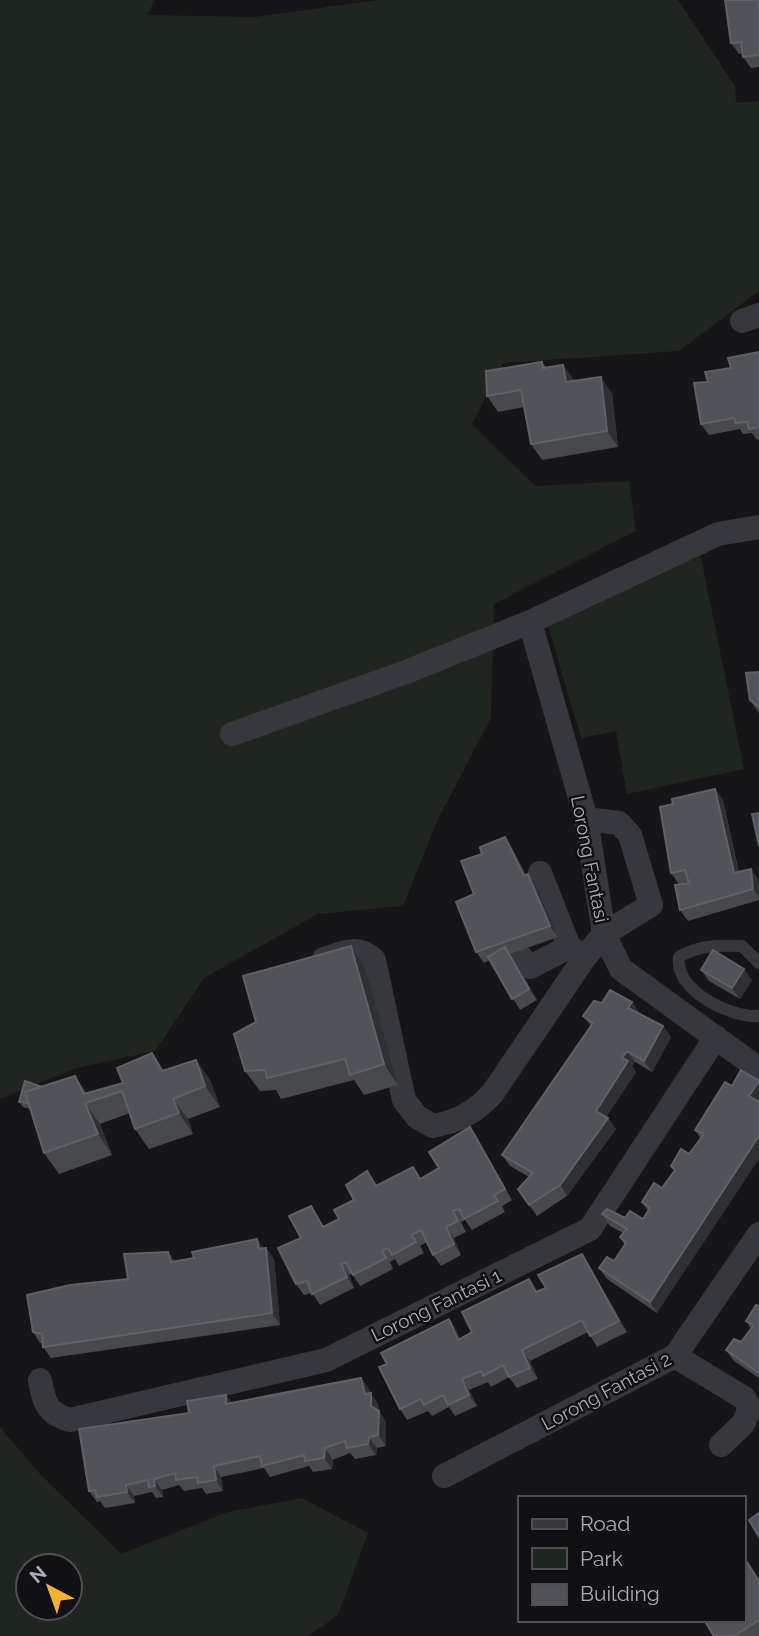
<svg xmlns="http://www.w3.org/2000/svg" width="759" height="1636" font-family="Raleway,sans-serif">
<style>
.green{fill:#1e261f;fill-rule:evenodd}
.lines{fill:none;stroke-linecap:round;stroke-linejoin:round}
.service{stroke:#37383d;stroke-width:12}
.minor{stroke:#37383d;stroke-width:24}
.wall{fill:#47494d}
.shaded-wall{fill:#2f3033}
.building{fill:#525359;stroke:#5f6168;stroke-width:2}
.labels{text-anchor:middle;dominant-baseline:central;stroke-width:5;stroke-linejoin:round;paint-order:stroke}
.street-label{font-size:19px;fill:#a8adb8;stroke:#111113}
</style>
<rect width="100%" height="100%" fill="#161618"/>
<path class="green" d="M0,0H155L147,15L255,17L378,0H678L735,86L736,103L759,101V291L679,351L503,363L472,424L535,486L629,481L636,531L494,604L491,718L437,821L403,906L318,914L204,978L155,1051L77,1068L0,1099Z
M699,548L744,769L627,794L616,731L581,738L548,626Z
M0,1427L39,1473L121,1554L228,1512L302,1498L368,1533L338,1615L308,1636H0ZM70,1566V1608H28V1566Z"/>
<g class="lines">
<path class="service" d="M759,963L742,946C720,945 698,945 679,957C674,991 732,1018 759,1016"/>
<path class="minor" d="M742,321L759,315
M530,622L586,819L604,934L621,969L759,1069
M232,734L406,672L530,622L718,534L759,527
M540,873L569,947L585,957
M517,953L530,967L569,947
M324,959C343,953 358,944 374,960L404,1100L417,1117L433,1126C459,1121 474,1113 492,1094L585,957L604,934L651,905L630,835L619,823L586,819
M675,1356L744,1398L750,1408L743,1424L721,1445
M40,1380C44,1402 46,1413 70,1420L326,1360L590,1229L716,1037
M444,1476L675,1356L759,1234"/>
</g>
<path class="wall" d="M759,0V67L751,68L743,57V53L739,54L731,43Z
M759,352V439L757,440L752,433L743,434L740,429L709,435L701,424L708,382Z
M542,362L546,367L575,381L612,393L618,447L542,460L531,444L524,407L498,412L487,396Z
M759,672V713L750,700Z
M715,789L723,800L739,872L759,880V900L688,921L680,910L688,882L679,884L671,873L673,804Z
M512,848L526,875L536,885L558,937L510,954L537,1000L520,1010L490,960L484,963L476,952L474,894Z
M351,946L365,967L398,1085L364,1095L354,1080L281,1099L276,1090L260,1091L245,1071L256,1022Z
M701,970L752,980L740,999L709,981Z
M640,1013L639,1014L663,1026L671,1037L652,1072L635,1062L632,1066L636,1072L606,1117L616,1129L567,1196L537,1216L518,1189L529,1177L510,1166L502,1155L591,1026L583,1016Z
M196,1060L210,1080L220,1107L188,1119L193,1134L149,1149L135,1129L130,1113L100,1124L112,1155L59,1174L44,1153L30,1109L23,1107L19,1102L42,1087L87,1094Z
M725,1082L657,1313L607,1279L599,1268L614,1261L625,1245L620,1237L623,1233L610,1226L602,1214L625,1218L643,1219L648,1211L642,1202L662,1188L674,1171L671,1166L689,1154L701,1139L695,1130Z
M470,1127L477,1138L512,1200L502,1206L505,1212L472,1230L465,1220L461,1222L466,1232L454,1238L461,1255L441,1266L433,1255L427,1242L420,1246L424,1253L399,1266L395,1259L390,1262L393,1269L360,1286L352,1274L349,1275L354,1288L320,1305L312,1293L304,1295L296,1284L301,1238L318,1217L324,1227L339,1219L354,1200L377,1186L421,1179L439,1168Z
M266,1248L274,1259L280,1325L51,1358L43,1347V1344L40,1343L33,1332L128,1279L168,1252L175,1261Z
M582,1254L589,1265L627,1332L597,1347L588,1332L530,1361L538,1379L517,1388L509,1377L491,1387L488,1382L469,1390L477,1406L455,1416L449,1407L432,1416L428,1411L407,1420L400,1409L387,1364L449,1319L456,1330L460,1338L472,1332L537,1292L546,1288Z
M759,1306V1378L734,1361L726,1350L741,1342L751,1329L746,1321Z
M361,1378L369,1389L370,1393L378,1404L379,1411L386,1422V1446L377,1448L376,1455L355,1459L350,1453L333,1460L332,1469L313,1472L309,1466L270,1477L264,1468L221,1477L223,1491L206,1494L202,1488L184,1491L179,1485L162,1490L163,1497L156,1498L152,1492L134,1496L135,1503L105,1508L100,1501L97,1502L89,1491L189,1413L226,1395L232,1403Z
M759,1579V1636H714Z"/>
<path class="shaded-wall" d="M563,365L575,381L577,398L566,382Z
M601,377L612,393L618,447L607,431Z
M715,789L723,800L741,884L734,873Z
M505,837L512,848L531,887L524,876Z
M751,869L759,880V897L753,889Z
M528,874L536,885L558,937L550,926Z
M351,946L365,967L398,1085L384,1064Z
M505,947L513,958L537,1000L529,989Z
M744,969L752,980L740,999L732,988Z
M632,1002L640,1013L636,1019L628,1008Z
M663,1026L671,1037L652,1072L644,1061Z
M627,1051L635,1062L632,1066L636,1072L603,1122L596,1111L622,1058Z
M152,1053L166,1073L162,1071Z
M196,1060L210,1080L220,1107L205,1086Z
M75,1076L90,1097L84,1094Z
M759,1081V1104L749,1096Z
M173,1099L188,1119L193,1134L179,1113Z
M85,1103L100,1124L112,1155L98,1134Z
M608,1118L616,1129L567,1196L560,1185Z
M470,1127L477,1138L512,1200L505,1189Z
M759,1136V1159L657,1313L650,1302Z
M446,1227L454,1238L461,1255L454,1244Z
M257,1239L265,1250L259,1249Z
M266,1248L274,1259L280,1325L272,1313Z
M168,1252L176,1263L171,1262Z
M582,1254L589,1265L627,1332L619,1321Z
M341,1264L349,1275L354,1288L347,1277Z
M449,1319L456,1330L466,1351L458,1340Z
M522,1350L530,1361L538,1379L530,1368Z
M361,1378L369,1389L371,1397V1393L378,1404L379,1412V1411L386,1422V1446L378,1435L371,1406L365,1394Z
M462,1379L469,1390L477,1406L469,1395Z
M226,1395L234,1406L226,1404Z
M369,1437L377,1448L376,1455L368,1444Z
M325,1448L333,1460L332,1469L324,1458Z
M214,1466L221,1477L223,1491L216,1480Z
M154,1479L162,1490L163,1497L155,1486Z
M126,1485L134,1496L135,1503L127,1492Z"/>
<path class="building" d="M725,0H759V55L743,57L741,42L731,43Z
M759,352V427L749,429L747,422L736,423L734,418L701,424L694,383L708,382L705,372L731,368L728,358Z
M542,362L543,368L563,365L566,382L601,377L607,431L531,444L521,390L487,396L486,371Z
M759,672V707L750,700L746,673Z
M715,789L734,873L751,869L753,889L680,910L675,885L689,883L685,870L671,873L660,807L673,804L672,799Z
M759,813V846L752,814Z
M505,837L524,876L528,874L550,926L476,952L456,902L474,894L461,861L482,854L480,847Z
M351,946L384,1064L350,1075L345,1059L267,1078L265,1070L245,1071L234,1034L256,1022L243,976Z
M505,947L529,989L512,999L488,957Z
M713,950L744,969L732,988L701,970Z
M610,990L632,1002L628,1008L663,1026L644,1061L627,1051L622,1058L628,1061L596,1111L608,1118L560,1185L529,1205L518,1189L533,1173L502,1155L593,1023L583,1016L594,1001L602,1003Z
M152,1053L162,1071L196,1060L205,1086L173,1099L179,1113L135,1129L122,1091L85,1103L98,1134L44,1153L25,1092L75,1076L84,1094L123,1083L117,1068Z
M741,1070L759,1081L749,1096L759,1102V1136L650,1302L599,1268L607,1257L614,1261L626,1243L620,1237L627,1229L602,1214L607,1209L625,1218L630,1211L643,1219L650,1208L642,1202L654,1183L662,1188L675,1170L671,1166L681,1149L689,1154L704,1134L695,1130L725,1082L732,1086Z
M25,1081L42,1087L25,1092L28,1103L19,1102Z
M470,1127L505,1189L494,1195L498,1201L464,1219L459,1209L453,1211L458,1221L446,1227L454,1244L433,1255L421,1230L412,1235L416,1242L392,1255L388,1248L382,1251L386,1258L353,1275L346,1262L341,1264L347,1277L312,1294L307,1281L296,1284L278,1248L301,1238L289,1216L311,1206L323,1227L339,1219L334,1210L354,1200L346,1185L367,1171L376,1186L413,1167L420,1179L439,1168L429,1152Z
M257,1239L259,1249L266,1248L272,1313L43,1347L42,1334L33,1332L27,1295L70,1285L128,1279L124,1254L168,1252L171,1262L194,1258L192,1252Z
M582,1254L619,1321L590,1336L582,1320L522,1350L530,1368L509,1377L503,1365L483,1376L481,1371L462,1379L469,1395L448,1405L443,1395L424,1405L421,1399L400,1409L379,1367L387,1364L381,1353L449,1319L458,1340L472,1332L462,1312L529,1279L536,1292L546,1288L538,1275Z
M756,1305L759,1306V1373L726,1350L734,1339L741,1342L754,1325L746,1321Z
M361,1378L365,1394L371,1393V1406L379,1411L378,1435L369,1437L368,1444L347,1448L345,1441L325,1448L324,1458L305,1461L304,1455L262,1466L260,1456L214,1466L216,1480L198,1483L197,1477L176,1480L175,1473L154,1479L155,1486L149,1487L148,1480L126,1485L127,1492L97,1497L95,1490L89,1491L79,1429L189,1413L187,1401L226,1395V1404Z
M759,1513V1537L749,1520Z
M747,1562L759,1581V1620L734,1636H714L704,1620H743V1565Z"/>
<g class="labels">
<g class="street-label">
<text transform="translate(590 859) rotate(79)">Lorong Fantasi</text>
<text transform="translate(436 1305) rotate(-26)">Lorong Fantasi 1</text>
<text transform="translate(606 1391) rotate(-28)">Lorong Fantasi 2</text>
</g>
</g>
<rect x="518" y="1496" width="228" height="126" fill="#111113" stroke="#4d4f55" stroke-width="2"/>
<rect x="532" y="1519" width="35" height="10" fill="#37383d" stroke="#4d4f55" stroke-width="2"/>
<text x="580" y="1531" font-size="21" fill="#a8adb8">Road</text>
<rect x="532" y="1548" width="35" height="21" fill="#1e261f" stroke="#4d4f55" stroke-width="2"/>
<text x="580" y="1566" font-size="21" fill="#a8adb8">Park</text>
<rect x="532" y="1584" width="35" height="21" fill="#525359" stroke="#4d4f55" stroke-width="2"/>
<text x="580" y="1601" font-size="21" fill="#a8adb8">Building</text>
<g transform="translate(49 1587) rotate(319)"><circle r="33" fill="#111113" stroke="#4d4f55" stroke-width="2"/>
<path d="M0-5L12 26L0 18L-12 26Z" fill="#f2b134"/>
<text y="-10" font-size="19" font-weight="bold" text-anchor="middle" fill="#a8adb8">N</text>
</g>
</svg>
